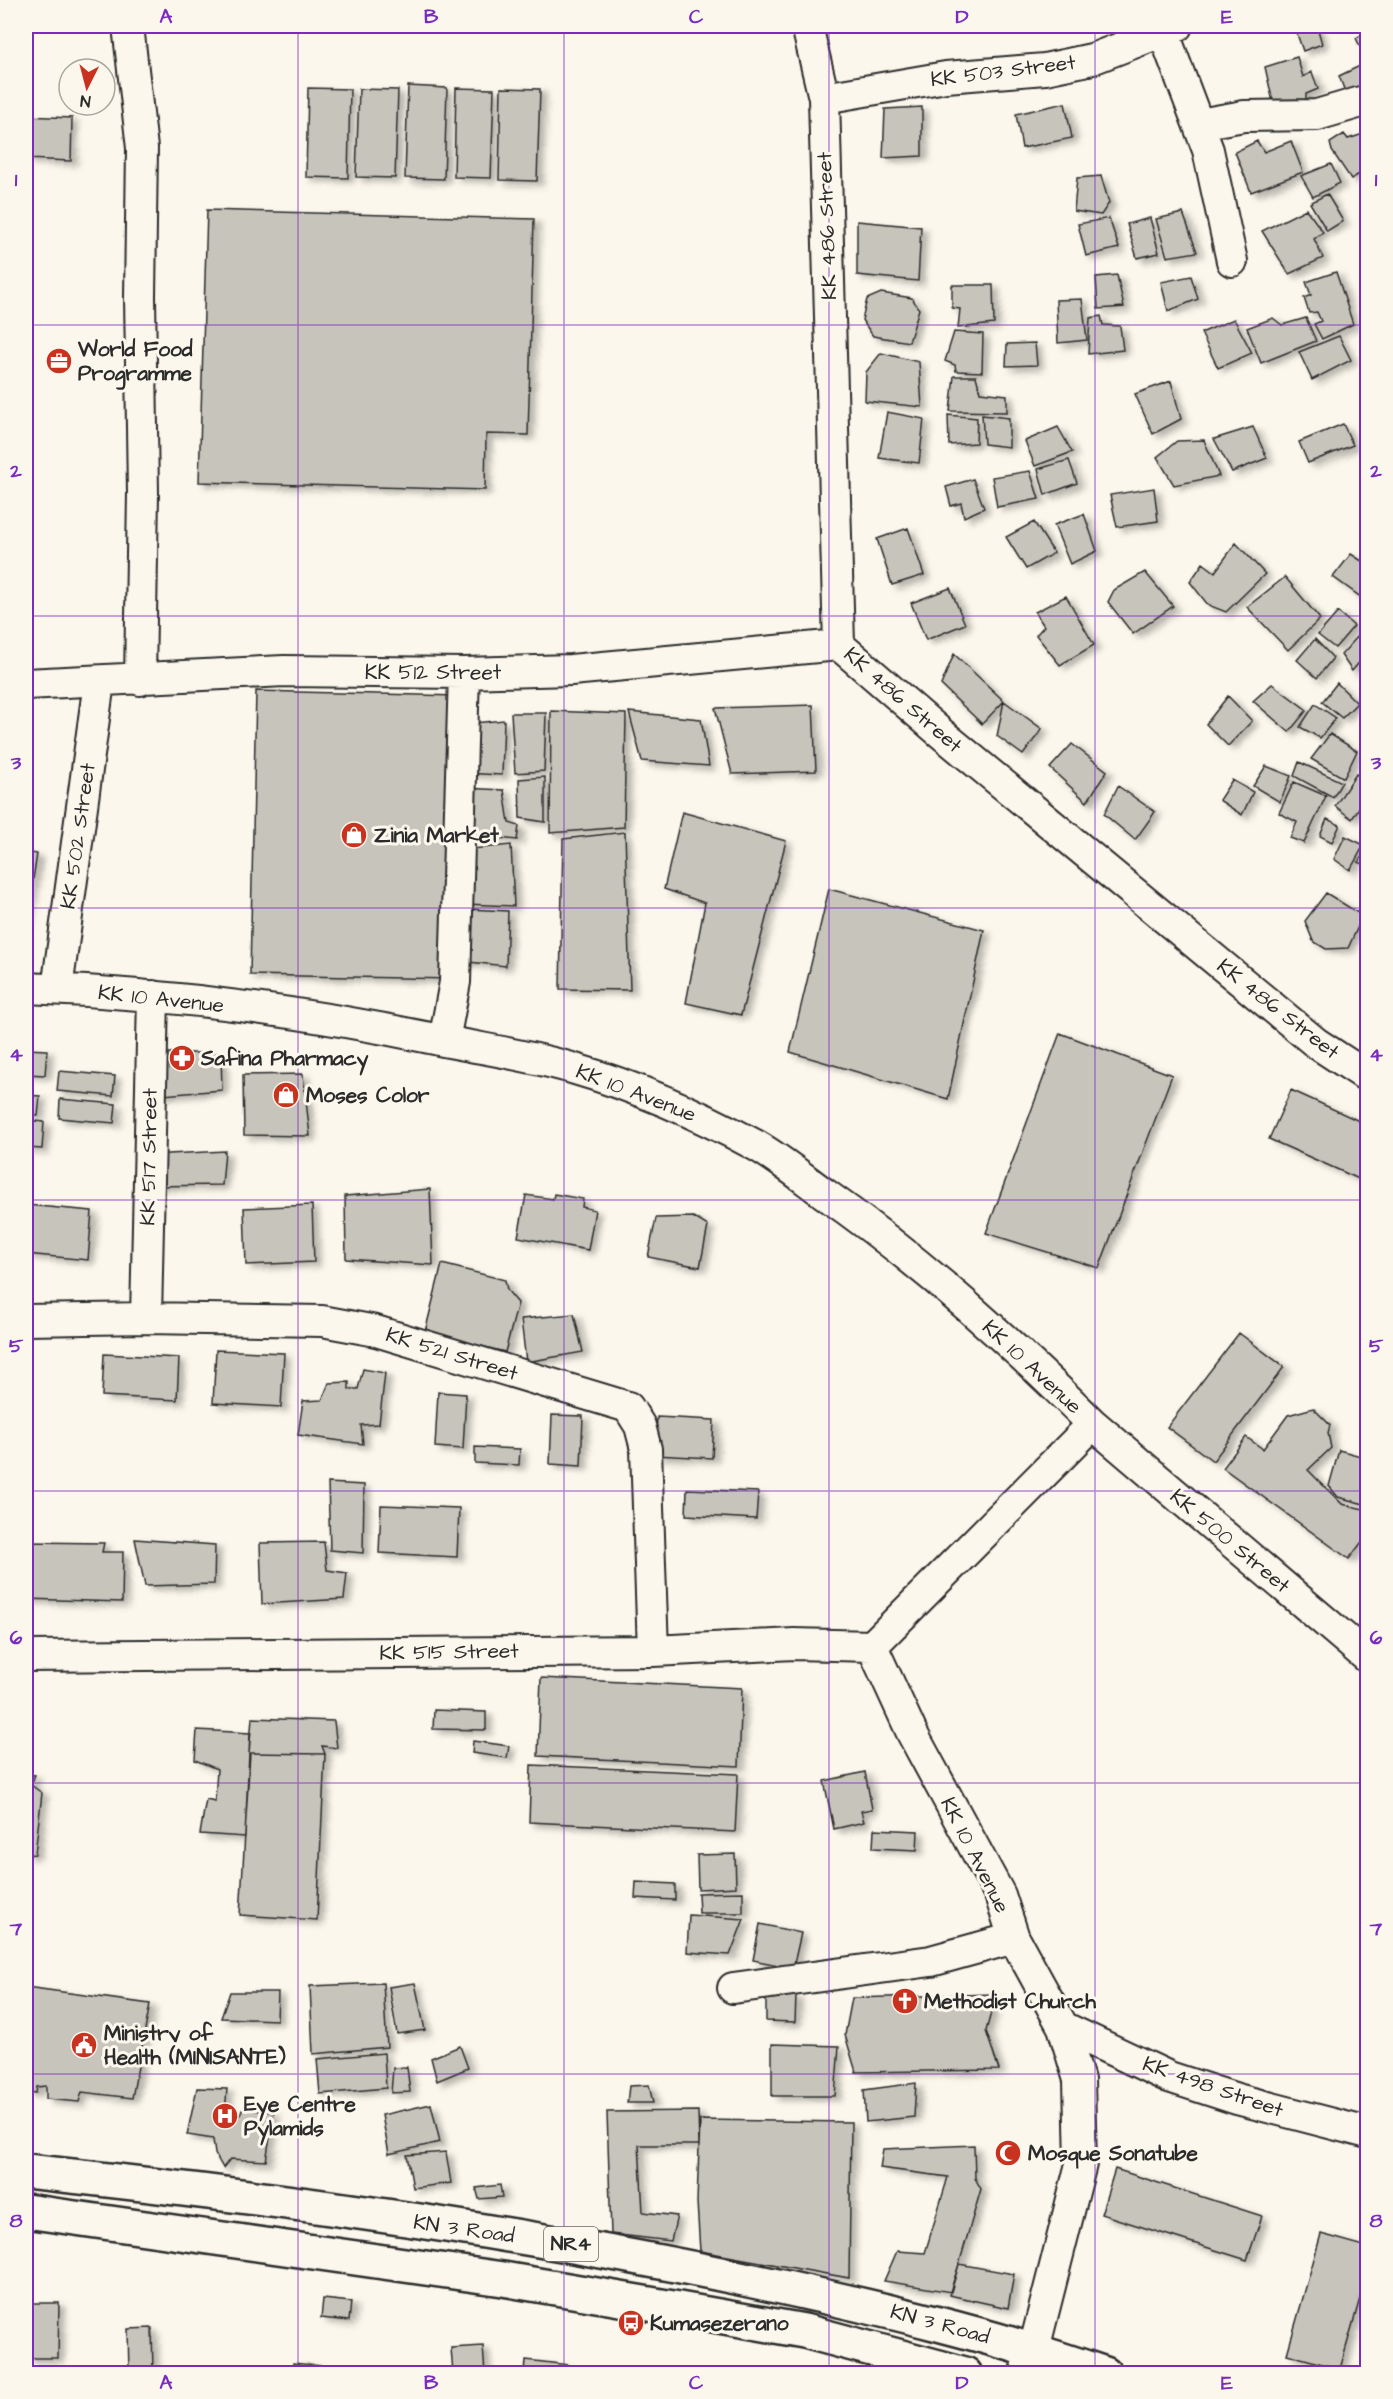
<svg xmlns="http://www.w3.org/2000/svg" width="1393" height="2399" font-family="'Architects Daughter',sans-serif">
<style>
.building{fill:#c7c4bc;stroke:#2b2b2b;stroke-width:1.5;filter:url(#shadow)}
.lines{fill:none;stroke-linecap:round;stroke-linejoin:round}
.minor-casing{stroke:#2b2b2b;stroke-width:34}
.highway-casing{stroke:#2b2b2b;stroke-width:38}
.minor{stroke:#fbf7ec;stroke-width:30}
.highway{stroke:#fbf7ec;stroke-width:33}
.grid{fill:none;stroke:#7b2cbf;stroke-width:1.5;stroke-opacity:0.55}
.labels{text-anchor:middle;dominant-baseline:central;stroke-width:6;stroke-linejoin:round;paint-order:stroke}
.shield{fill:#fbf7ec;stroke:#696865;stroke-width:1.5}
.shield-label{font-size:20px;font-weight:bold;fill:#2b2b2b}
.street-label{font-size:21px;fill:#2b2b2b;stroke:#fbf7ec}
.poi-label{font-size:21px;font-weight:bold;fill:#2b2b2b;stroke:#fbf7ec;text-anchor:start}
.neatline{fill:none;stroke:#7b2cbf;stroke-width:2}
.grid-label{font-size:20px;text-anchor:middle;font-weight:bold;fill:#7b2cbf}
</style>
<defs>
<filter id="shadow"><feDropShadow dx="6" dy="4" stdDeviation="3" flood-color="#0004"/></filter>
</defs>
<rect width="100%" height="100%" fill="#fbf7ec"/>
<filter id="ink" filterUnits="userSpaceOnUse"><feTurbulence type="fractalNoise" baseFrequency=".0167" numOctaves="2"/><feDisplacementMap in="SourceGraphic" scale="12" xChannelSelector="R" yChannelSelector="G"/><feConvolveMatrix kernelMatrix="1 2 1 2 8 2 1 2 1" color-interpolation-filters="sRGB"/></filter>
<g filter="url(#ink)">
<path class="building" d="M1305,26H1317L1322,44L1303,51L1295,28Z
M1368,31V56L1365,57L1356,38Z
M1297,57L1303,77L1312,72L1318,89L1306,94V102H1273L1265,67Z
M1364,64L1368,70V97L1349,102L1339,76Z
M408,86L447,88L444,179L405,178Z
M308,88L350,89L348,178L306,177Z
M456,88L494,89L491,178L454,177Z
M501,88L540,89L537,181L499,180Z
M359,89L398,90L395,178L356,177Z
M1065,103L1072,138L1022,148L1016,114Z
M922,107V156L883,158L885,109Z
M26,116L72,118L71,161L26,159Z
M1366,133L1368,169L1351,179L1332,151L1330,143L1344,134L1348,139Z
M1257,141L1264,152L1291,141L1303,172L1251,192L1235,152Z
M1331,164L1340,183L1313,197L1301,176Z
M1101,176L1109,203L1101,215L1074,211L1077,178Z
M1327,194L1343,221L1327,231L1310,203Z
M1306,209L1323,232L1314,239L1323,258L1289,274L1262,231Z
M207,210L534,219L528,435L486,434L485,490L199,482Z
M1183,213L1197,252L1167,257L1156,219Z
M1109,218L1119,248L1086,256L1078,224Z
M1150,218L1159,253L1137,258L1127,224Z
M857,221L921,227L918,281L857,275Z
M1336,272L1353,324L1322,339L1314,324L1321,321L1317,312L1309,313L1304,298L1311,295L1306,282Z
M1117,275L1124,307L1098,309L1096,277Z
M1191,276L1198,299L1168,311L1161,282Z
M952,285H993L994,324L958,328L960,309L952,308Z
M881,293L912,298L919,309L909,342L873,336L862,320L867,299Z
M1082,299L1087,340L1058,343L1056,300Z
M1101,316L1103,325L1120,326L1123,350L1088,354L1090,318Z
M1273,318L1282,325L1306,318L1316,341L1261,363L1247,328Z
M1234,319L1252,353L1218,368L1201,333Z
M954,332L983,334L982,372L956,371L955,365L945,361Z
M1339,336L1351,360L1312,380L1299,352Z
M1035,343L1037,365L1006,366L1007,344Z
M881,353L919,362L922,407L865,401L866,372Z
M954,376H976L980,392L1007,395V412L950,411Z
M1171,381L1181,419L1153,434L1135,394Z
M887,412L924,419L919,463L879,458Z
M948,415L977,418L976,443L949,445Z
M982,415L1009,418V447L984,444Z
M1343,424L1353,445L1308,463L1299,442Z
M1058,427L1072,452L1035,466L1025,441Z
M1253,427L1267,458L1232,472L1214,439Z
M1204,440L1219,476L1174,485L1157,457L1177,441Z
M1069,460L1077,483L1045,495L1038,469Z
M1030,471L1039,499L997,507L992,477Z
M973,479L984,508L964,517L961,503L951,506L946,487Z
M1154,488L1158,521L1117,527L1110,495Z
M1084,514L1097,551L1070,564L1054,525Z
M1034,522L1054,553L1026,569L1006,537Z
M908,528L924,575L892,585L877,539Z
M1236,543L1265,574L1226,612L1208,605L1190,582L1203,563L1215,572Z
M1351,554L1368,565L1365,600L1333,577Z
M1145,572L1173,606L1133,634L1108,602L1114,590Z
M1285,577L1320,619L1288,650L1247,607Z
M950,588L965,624L926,640L911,603Z
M1066,596L1094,645L1060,665L1036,635L1044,626L1035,612Z
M1338,612L1354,626L1335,648L1318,635Z
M1367,626L1368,652L1352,671L1341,655Z
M1315,639L1333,658L1317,678L1297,660Z
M954,654L1004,701L982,724L941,685Z
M1368,661V679L1359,671Z
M1337,683L1357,703L1342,718L1322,702Z
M1272,684L1307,710L1289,732L1253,701Z
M256,691L458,696L453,979L250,975Z
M1228,696L1252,721L1228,746L1206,724Z
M1004,701L1042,729L1023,755L997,736Z
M1315,704L1336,718L1320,738L1300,727Z
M813,705L816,771L732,774L715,708Z
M551,711L626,714L624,827L550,833Z
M629,712L701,719L709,766L642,761Z
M511,713H546L544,771L515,773Z
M504,720L502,775L463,773L464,724Z
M1330,734L1357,751L1344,778L1311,759Z
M1072,744L1107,771L1087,802L1050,768Z
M1299,762L1342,782L1333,797L1294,776Z
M1266,766L1291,776L1280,802L1253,786Z
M1356,774L1368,781V810L1360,806L1352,819L1335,806Z
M545,777V822L520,818L519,779Z
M1232,780L1253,792L1242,815L1219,800Z
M1294,782L1326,796L1304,843L1290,838L1297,822L1279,813Z
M1118,786L1155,812L1135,840L1104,814Z
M464,788L504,790L509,823L519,826L517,840L461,834Z
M682,812L786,841L741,1015L686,1003L705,903L664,889Z
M1327,819L1340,825L1332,842L1320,836Z
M625,832L630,990L560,989L563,839Z
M1345,836L1364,845L1350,870L1334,859Z
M511,845L514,906L464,904L462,850Z
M1368,849V866L1358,862Z
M26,852L37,854L26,924Z
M829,889L984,930L948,1099L790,1052Z
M1326,893L1363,916L1348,948L1326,949L1313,941L1305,921Z
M466,909L508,911L506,966L459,961Z
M1060,1033L1172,1075L1099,1268L986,1233Z
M26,1049L47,1050L45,1075L26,1074Z
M152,1053H221L222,1090L151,1096Z
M59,1071L115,1076L113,1096L57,1091Z
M303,1074L310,1136L244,1135L243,1075Z
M1291,1090L1368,1125V1183L1269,1139Z
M26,1095L40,1096L38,1116L26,1115Z
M60,1099L116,1104L114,1123L59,1118Z
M26,1120L44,1122L42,1149L26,1148Z
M225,1151L222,1185L153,1186L150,1155Z
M430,1189L433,1265L346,1259L345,1196Z
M554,1194L583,1199L582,1207L595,1210L588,1250L518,1237L526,1195L553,1199Z
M26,1205L92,1211L88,1260L26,1254Z
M312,1205L314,1262L246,1265L244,1208Z
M693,1217L708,1226L700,1267L648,1257L656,1218Z
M442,1264L505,1280L507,1290L518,1303L505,1352L425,1332Z
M574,1314L583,1352L526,1362L521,1319Z
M1239,1333L1284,1367L1213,1461L1167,1427Z
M216,1350L284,1353L281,1407L213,1403Z
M104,1354L179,1358L177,1400L102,1396Z
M363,1369L385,1373L379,1424L361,1425L363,1444L298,1435L303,1401L322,1400L329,1383L349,1382V1389H358Z
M438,1392L466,1394L463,1449L435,1447Z
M1313,1408L1330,1425L1328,1433L1331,1448L1308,1470L1342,1504L1368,1510V1534L1349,1559L1223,1468L1246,1437L1263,1449L1288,1415Z
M552,1415L583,1416L581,1466L550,1464Z
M657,1417L714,1420L712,1458L655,1455Z
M475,1447L520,1449L519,1465L475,1463Z
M1339,1450L1368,1458V1505L1338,1497L1329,1486Z
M328,1483L364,1485L363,1553L330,1550Z
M687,1489L758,1492L756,1519L686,1515Z
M381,1505L459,1508L457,1557L379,1553Z
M135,1539L215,1545L214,1584L145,1586Z
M27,1542L104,1543L102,1552H123L122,1602L26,1599Z
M324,1542L327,1570L347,1573L344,1599L262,1604L260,1543Z
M541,1678L742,1688L739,1766L538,1756Z
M434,1710L486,1712V1730L433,1729Z
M252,1718L334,1721L337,1748L322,1746L325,1754L249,1753Z
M197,1730L250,1733L245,1837L200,1834L206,1799L215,1801L217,1769L195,1760Z
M473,1741L509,1746L507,1758L472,1753Z
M250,1753L325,1754L317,1920L240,1915Z
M531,1765L738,1774L735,1832L529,1822Z
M865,1772L872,1809L861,1811L864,1822L834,1829L824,1781Z
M26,1774L35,1775L31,1785L42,1793L35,1854L27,1855L26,1857Z
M874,1829L918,1831L917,1850L873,1848Z
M735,1854L736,1887L698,1889L697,1855Z
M636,1882L675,1884V1900L635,1898Z
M743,1892V1913H699L698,1893Z
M689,1915L744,1919L730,1955L687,1952Z
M760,1924L801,1933L793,1968L753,1960Z
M383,1983L387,2047L313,2054L310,1986Z
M415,1983L425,2030L397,2034L389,1987Z
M26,1987L150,2004L132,2098L82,2092L79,2102L46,2099V2086L37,2087L36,2093L26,2092Z
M230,1992H278L277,2020L221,2018Z
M996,1994L986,2031L999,2070L856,2072L845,2035L852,1998Z
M766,1995H796L795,2022L766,2021Z
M772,2044L839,2046L835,2096H772Z
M460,2046L468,2068L437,2081L431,2058Z
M384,2053L386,2088L320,2094L317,2059Z
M407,2067L410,2092L391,2093L393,2068Z
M916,2083L914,2117L866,2122L864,2090Z
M649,2085L653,2103H627L629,2086Z
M197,2088L227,2089L225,2112L240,2115L242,2109L274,2112L266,2161L230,2159L223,2168L215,2154L213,2139L187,2135Z
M431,2104L440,2142L389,2154L382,2115Z
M698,2111L699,2145H639L643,2212L677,2216L671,2241L611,2234L607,2112Z
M700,2120L851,2122L849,2278L700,2251L697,2202Z
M974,2145L975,2178L981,2189L951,2292L884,2281L897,2251L925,2253L948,2177L880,2168L883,2149Z
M446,2152L451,2183L413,2188L407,2155Z
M1115,2169L1262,2216L1247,2260L1101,2214Z
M500,2185L502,2197L479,2199L476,2188Z
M1321,2234L1368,2247V2270L1340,2369L1287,2354Z
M959,2264L1014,2274L1008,2308L949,2295Z
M323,2299L351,2302L349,2321L321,2318Z
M26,2303H59L58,2358H26Z
M152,2328L153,2372L129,2373L128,2329Z
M483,2346L485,2374H453L451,2348Z
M526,2360L569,2365L568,2374H525Z
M293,2363L321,2366L320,2374H291Z
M229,2370L263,2374H228Z"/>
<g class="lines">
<defs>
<path id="minor" d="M128,26L142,148L140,297L143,493L140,680
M807,26L824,98L839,645L942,734L1316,1043L1368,1077
M1163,31L1208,150L1232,261
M824,98L946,77L1045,69L1092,59L1177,26
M1199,124L1244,116L1317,115L1368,100
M26,684L284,671L464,673L571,670L839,645
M26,988C163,993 300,1011 435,1039C481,1049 530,1055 575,1069C637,1087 700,1115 757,1146C781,1160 803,1178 825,1194C922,1262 1010,1341 1093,1424L872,1646L912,1733L1000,1895L1014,1938L1063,2027L1079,2080L1081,2164L1034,2349L1025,2374
M57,989L99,682
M444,1041L455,982L464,673
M146,1318L153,996
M26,1320L146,1318L322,1321L376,1331L628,1407L640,1426L646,1449L653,1651
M1093,1424L1368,1658
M26,1656L653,1651L794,1644L872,1646
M733,1988L931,1961L1014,1938
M1063,2027L1169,2077L1237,2099L1368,2133"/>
<path id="highway" d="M26,2171C271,2197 522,2231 763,2283C879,2308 993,2335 1105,2374
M26,2211L503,2279L679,2309L804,2331L965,2374"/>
</defs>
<use href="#minor" class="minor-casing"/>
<use href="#highway" class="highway-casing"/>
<use href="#minor" class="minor"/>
<use href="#highway" class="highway"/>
</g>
</g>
<path class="grid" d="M298,26V2374M564,26V2374M829,26V2374M1095,26V2374M26,325H1368M26,616H1368M26,908H1368M26,1200H1368M26,1491H1368M26,1783H1368M26,2074H1368"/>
<defs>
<symbol id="office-disc" viewBox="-11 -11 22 22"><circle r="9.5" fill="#c8321e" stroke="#fbf7ec"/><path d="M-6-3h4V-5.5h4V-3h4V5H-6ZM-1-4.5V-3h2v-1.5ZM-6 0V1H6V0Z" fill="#fff"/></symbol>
<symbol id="shop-disc" viewBox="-11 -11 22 22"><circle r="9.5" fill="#c8321e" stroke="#fbf7ec"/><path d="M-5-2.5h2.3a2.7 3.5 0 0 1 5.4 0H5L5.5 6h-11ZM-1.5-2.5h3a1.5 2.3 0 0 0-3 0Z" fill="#fff"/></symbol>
<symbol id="pharmacy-disc" viewBox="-11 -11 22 22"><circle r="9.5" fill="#c8321e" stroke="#fbf7ec"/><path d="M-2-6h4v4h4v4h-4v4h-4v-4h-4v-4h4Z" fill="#fff"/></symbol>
<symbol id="church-disc" viewBox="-11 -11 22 22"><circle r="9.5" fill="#c8321e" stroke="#fbf7ec"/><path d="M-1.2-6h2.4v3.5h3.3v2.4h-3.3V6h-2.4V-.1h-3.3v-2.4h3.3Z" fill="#fff"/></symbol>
<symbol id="civic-disc" viewBox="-11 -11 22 22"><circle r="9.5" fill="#c8321e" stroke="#fbf7ec"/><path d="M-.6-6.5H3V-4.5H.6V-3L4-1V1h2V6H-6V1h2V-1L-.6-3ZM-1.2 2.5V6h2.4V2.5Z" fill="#fff"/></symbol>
<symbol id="hospital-disc" viewBox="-11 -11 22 22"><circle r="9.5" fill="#c8321e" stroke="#fbf7ec"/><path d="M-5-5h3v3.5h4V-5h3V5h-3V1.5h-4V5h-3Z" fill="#fff"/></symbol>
<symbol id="mosque-disc" viewBox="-11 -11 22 22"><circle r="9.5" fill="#c8321e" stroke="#fbf7ec"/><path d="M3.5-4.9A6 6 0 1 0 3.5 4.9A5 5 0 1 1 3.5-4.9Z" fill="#fff"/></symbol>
<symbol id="bus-disc" viewBox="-11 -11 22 22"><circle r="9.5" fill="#c8321e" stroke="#fbf7ec"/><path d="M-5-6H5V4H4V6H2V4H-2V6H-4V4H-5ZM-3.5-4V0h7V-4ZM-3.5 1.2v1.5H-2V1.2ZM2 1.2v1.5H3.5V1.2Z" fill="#fff"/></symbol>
</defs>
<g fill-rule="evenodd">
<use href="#office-disc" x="44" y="346" width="30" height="30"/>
<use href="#shop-disc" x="339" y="820" width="30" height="30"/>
<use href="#pharmacy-disc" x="167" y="1043" width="30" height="30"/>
<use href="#shop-disc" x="271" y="1080" width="30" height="30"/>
<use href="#church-disc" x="890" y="1986" width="30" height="30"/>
<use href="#civic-disc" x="69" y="2030" width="30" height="30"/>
<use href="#hospital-disc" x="210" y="2101" width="30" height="30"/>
<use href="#mosque-disc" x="993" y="2138" width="30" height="30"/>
<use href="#bus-disc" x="616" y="2308" width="30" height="30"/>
</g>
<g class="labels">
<rect class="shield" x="544" y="2227" width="54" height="34" rx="4.5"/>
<g class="shield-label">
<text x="571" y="2244">NR4</text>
</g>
<g class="street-label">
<text transform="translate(1003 71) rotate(-7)">KK 503 Street</text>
<text transform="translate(827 226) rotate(-92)">KK 486 Street</text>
<text x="433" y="672">KK 512 Street</text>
<text transform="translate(903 700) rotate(41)">KK 486 Street</text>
<text transform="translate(78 836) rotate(-82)">KK 502 Street</text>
<text transform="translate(161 999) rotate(6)">KK 10 Avenue</text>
<text transform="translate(1278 1009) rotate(38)">KK 486 Street</text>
<text transform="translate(636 1093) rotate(21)">KK 10 Avenue</text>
<text transform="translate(149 1157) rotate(-89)">KK 517 Street</text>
<text transform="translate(452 1354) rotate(17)">KK 521 Street</text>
<text transform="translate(1032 1367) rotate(43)">KK 10 Avenue</text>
<text transform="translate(1230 1541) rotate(40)">KK 500 Street</text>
<text transform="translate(449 1652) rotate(-1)">KK 515 Street</text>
<text transform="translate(975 1855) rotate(63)">KK 10 Avenue</text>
<text transform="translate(1213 2087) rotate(19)">KK 498 Street</text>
<text transform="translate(464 2229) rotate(8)">KN 3 Road</text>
<text transform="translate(940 2324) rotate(15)">KN 3 Road</text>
</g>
<g class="poi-label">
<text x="78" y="349">World Food<tspan x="78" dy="24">Programme</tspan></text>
<text x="374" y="835">Zinia Market</text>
<text x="201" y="1058">Safina Pharmacy</text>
<text x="306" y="1095">Moses Color</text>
<text x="924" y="2001">Methodist Church</text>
<text x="104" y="2033">Ministry of<tspan x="104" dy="24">Health (MINISANTE)</tspan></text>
<text x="244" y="2104">Eye Centre<tspan x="244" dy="24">Pylamids</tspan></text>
<text x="1028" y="2153">Mosque Sonatube</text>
<text x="650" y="2323">Kumasezerano</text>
</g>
</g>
<rect width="1393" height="2399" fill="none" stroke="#fbf7ec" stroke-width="66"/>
<g transform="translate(87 87) rotate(186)"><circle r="28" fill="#fbf7ec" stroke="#a8a59f" stroke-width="1.5"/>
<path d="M0-4.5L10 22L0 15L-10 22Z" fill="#c8321e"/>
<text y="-9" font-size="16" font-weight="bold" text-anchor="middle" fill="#2b2b2b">N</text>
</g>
<rect x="33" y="33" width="1327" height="2333" class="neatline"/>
<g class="grid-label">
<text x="166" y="23">A</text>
<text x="431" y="23">B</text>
<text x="696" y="23">C</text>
<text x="962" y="23">D</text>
<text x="1227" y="23">E</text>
<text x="16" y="186">1</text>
<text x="1376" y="186">1</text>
<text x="16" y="477">2</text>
<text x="1376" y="477">2</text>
<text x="16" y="769">3</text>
<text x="1376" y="769">3</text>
<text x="16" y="1061">4</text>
<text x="1376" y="1061">4</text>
<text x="16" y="1352">5</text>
<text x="1376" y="1352">5</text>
<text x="16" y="1644">6</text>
<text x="1376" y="1644">6</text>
<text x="16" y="1935">7</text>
<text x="1376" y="1935">7</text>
<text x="16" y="2227">8</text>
<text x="1376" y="2227">8</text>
<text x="166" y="2389">A</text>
<text x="431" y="2389">B</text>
<text x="696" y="2389">C</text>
<text x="962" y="2389">D</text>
<text x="1227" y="2389">E</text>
</g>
</svg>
